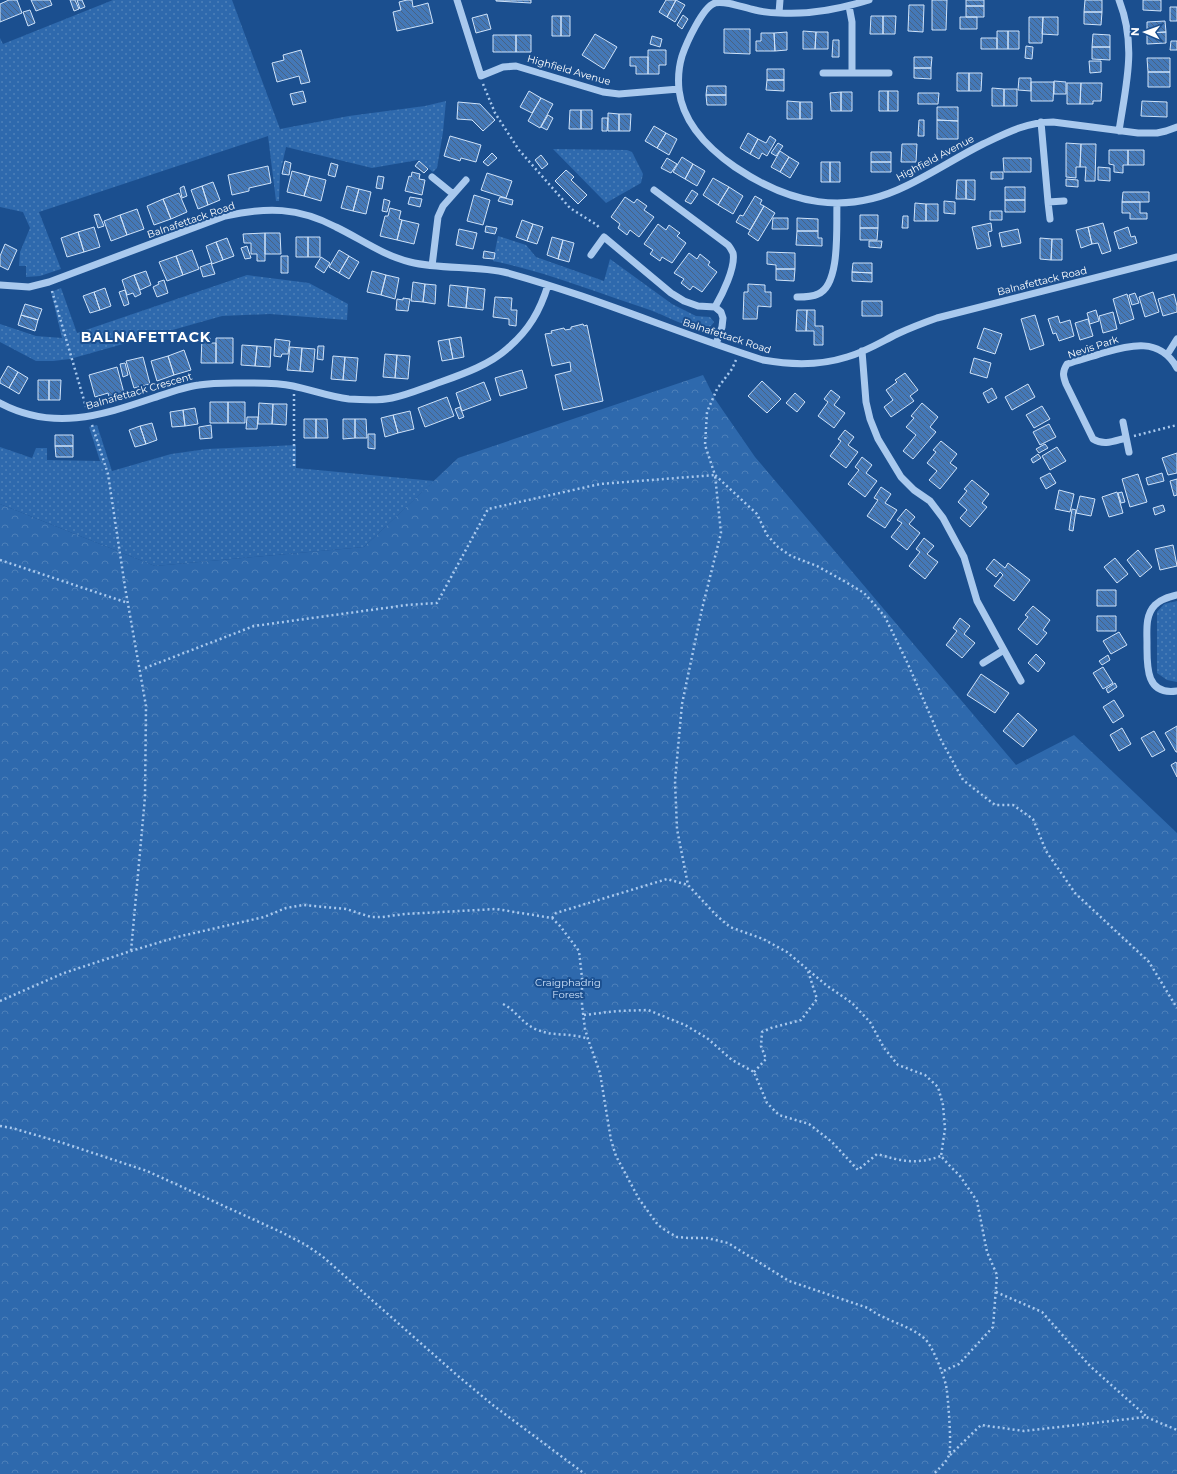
<svg xmlns="http://www.w3.org/2000/svg" width="1177" height="1474" font-family="Montserrat,sans-serif">
<style>
.grass{fill:url(#grass-dots)}
.forest{fill:url(#forest-crowns)}
.building{fill:url(#building-back-hatch);stroke:#cfe3fa}
.lines{fill:none;stroke-linecap:round;stroke-linejoin:round}
.path{stroke:#a9c9ee;stroke-width:2.5;stroke-dasharray:2 3;stroke-linecap:butt}
.minor{stroke:#a9c9ee;stroke-width:7}
.labels{text-anchor:middle;dominant-baseline:central;stroke-width:4;stroke-linejoin:round;paint-order:stroke}
.street-label{font-size:10px;fill:#fff;stroke:#1b4f8f}
.park-label{font-size:10px;fill:#cfe3fa;stroke:#1b4f8f}
.district-label{font-size:14px;font-weight:bold;letter-spacing:1px;fill:#fff;stroke:#1b4f8f}
</style>
<defs>
<pattern id="grass-dots" width="8" height="8" patternUnits="userSpaceOnUse"><rect width="8" height="8" fill="#2e69ad"/><path d="M2 2h.1M6 6h.1" fill="none" stroke="#4d80b9" stroke-width="1.8" stroke-linecap="round"/></pattern>
<pattern id="forest-crowns" width="20" height="18" patternUnits="userSpaceOnUse"><rect width="20" height="18" fill="#2e69ad"/><path d="M2 6a3 3 0 1 1 6 0M12 15a3 3 0 1 1 6 0" fill="none" stroke="#4d80b9"/></pattern>
<pattern id="building-back-hatch" width="6" height="6" patternUnits="userSpaceOnUse"><rect width="6" height="6" fill="#4478b7"/><path d="M-1 5l2 2M0 0l6 6M5-1l2 2" fill="none" stroke="#486282"/></pattern>
</defs>
<rect width="100%" height="100%" fill="#1b4f8f"/>
<path class="grass" d="M113,0H232L280,129L349,116L425,106L446,101L443,132L437,168L433,172L418,160L372,168L286,147L280,174L279,201H276L268,136L39,212L61,269L40,276L26,277V266H19L20,252L30,228L23,212L0,207V38L3,44Z
M553,149L627,150L632,152L643,174L641,183L606,203Z
M498,236L526,245L536,257L604,281L610,259L672,304L696,316L710,317L714,322C711,327 707,329 701,329C686,327 664,315 650,310C598,293 546,272 493,261Z
M247,275L309,283L348,304L347,320L270,314L222,316L70,359L53,361H36L0,342V324L36,336L62,338L51,292L61,288L77,333Z
M97,425L112,471L171,454L207,449L296,445V468L434,481L364,547L155,566L0,504V447L32,458L36,448H47V460L100,461L89,427Z
M1177,601V682L1167,680L1157,673V612L1164,604Z"/>
<path class="forest" d="M703,375L715,399L755,457L1016,765L1074,735L1177,833V1474H0V504L155,566L364,547L458,458Z"/>
<path class="building" d="M9,0H17L22,13L0,22V4Z
M31,0H50L52,5L36,11Z
M70,0H75L79,9L74,11Z
M77,0H82L85,7L80,9Z
M407,0H412L413,7L428,3L433,23L397,31L393,12L401,10L399,2Z
M496,0H531V3L496,1Z
M666,0H676L667,17L659,12Z
M676,0L685,5L675,22L667,17Z
M932,0H947L946,30H932Z
M966,0H984V6H966Z
M1085,0H1102V12H1084Z
M1143,0H1161V11L1143,10Z
M909,5H924L923,32L908,31Z
M966,6H984V17H966Z
M1170,7H1177V21H1170Z
M30,10L35,23L28,26L23,12Z
M1084,12H1102L1101,25L1084,24Z
M487,14L491,29L476,33L472,18Z
M683,15L688,19L682,29L677,25Z
M552,16H561V36H552Z
M561,16H570V36H561Z
M871,16H883V34H870Z
M883,16H896L895,34H883Z
M960,17H977V29H960Z
M1029,17H1043L1042,43H1029Z
M1043,17H1058V35L1042,34Z
M1165,21L1166,32L1147,33V22Z
M724,29H750V54L724,53Z
M803,31L816,32L815,49H803Z
M997,31H1008V49H997Z
M1008,31H1019V49H1008Z
M787,32V50L775,51L774,33Z
M816,32H828V49H815Z
M1166,32V43L1147,44V33Z
M761,33H774L775,51H756V41H761Z
M595,34L617,47L604,69L582,55Z
M1093,34L1110,35V47H1092Z
M493,35H516V52H493Z
M516,35H531V52H516Z
M652,36L662,39L660,47L650,44Z
M981,38H997V49H981Z
M833,40H839V57H832Z
M1171,41H1177V50H1170Z
M1026,46L1033,47L1032,59L1025,58Z
M1092,47H1110V60L1092,59Z
M301,50L310,82L301,84L299,76L277,82L272,63L284,60L283,55Z
M648,50H666V65H659V74H648Z
M630,57H648V74H636V66H630Z
M914,57H932L931,68H914Z
M1147,58H1170V72H1148Z
M1089,61H1101V72L1090,73Z
M914,68H931V79L914,78Z
M767,69H784V80H767Z
M1148,72H1170V87H1148Z
M957,73H969V91H957Z
M969,73H982L981,91H969Z
M1019,78H1031V91L1018,90Z
M767,80H784V91L766,90Z
M1054,81L1066,82V94H1054Z
M1031,82H1054L1053,101H1031Z
M1067,83H1081L1080,104H1067Z
M1081,83H1102L1101,101H1093V104H1080Z
M707,86H726V95H706Z
M992,88L1004,89V106H992Z
M1004,89H1017V106H1004Z
M303,91L306,102L293,105L290,94Z
M529,91L541,98L532,113L520,107Z
M879,91H888V111H879Z
M888,91H898V111H888Z
M841,92H852V111H841Z
M841,92V111H831L830,93Z
M918,93H939L938,104H918Z
M706,95H726V105H707Z
M541,98L553,104L540,128L528,121Z
M787,101L800,102V119H787Z
M1142,101L1167,102V117L1141,116Z
M458,102L480,104L495,120L483,131L472,120L457,119Z
M800,102H812V119H800Z
M937,107H958V121L937,120Z
M570,110H581V129H569Z
M581,110H592V129H581Z
M608,113L619,114V131H608Z
M619,114H631L630,131H619Z
M548,115L553,118L547,130L541,127Z
M602,118H608L607,131H602Z
M919,120H924V136H918Z
M937,120L958,121V139H937Z
M654,126L666,133L657,148L645,141Z
M666,133L677,139L669,155L657,148Z
M748,133L758,139L750,154L740,148Z
M450,136L481,145L476,162L461,158L460,161L444,156Z
M770,136L776,140L767,156L762,153L759,159L750,154L758,139L766,143Z
M778,143L783,146L776,156L771,153Z
M1066,143L1081,144L1080,167H1076V178L1066,177Z
M902,144H917L916,162H901Z
M1081,144H1096L1095,181H1085L1086,167H1080Z
M1109,150H1128V165H1123V173L1114,172V165L1109,164Z
M1128,150H1144V165H1128Z
M780,151L789,157L780,172L771,167Z
M871,152H891V162H871Z
M492,153L497,158L488,166L483,162Z
M541,155L548,164L542,169L535,160Z
M682,157L693,164L685,179L673,172Z
M789,157L799,163L790,178L780,172Z
M667,158L677,164L671,173L661,168Z
M1003,158H1031V172H1004Z
M285,161L291,163L289,175L282,174Z
M419,161L428,169L424,173L415,166Z
M821,162H830V182H821Z
M830,162H840V182H830Z
M871,162H891V172H871Z
M331,163L338,165L335,177L328,175Z
M693,164L705,171L697,186L685,179Z
M268,166L271,183L249,188V191L232,195L228,175Z
M1098,167L1110,168V181L1098,180Z
M566,170L574,177L571,180L587,195L578,204L555,181Z
M292,171L310,176L304,196L287,192Z
M412,172L420,174L419,179L425,180L422,195L405,191L409,176L411,177Z
M991,172H1003V179H991Z
M487,173L512,181L506,198L481,190Z
M310,176L326,180L321,201L304,196Z
M378,176L384,177L382,189L376,188Z
M713,178L729,187L718,205L703,195Z
M1066,179L1078,180V187L1066,186Z
M957,180H966V199H956Z
M966,180H975V200L966,199Z
M213,182L220,200L208,205L202,186Z
M184,186L187,196L182,198L180,188Z
M202,186L208,205L198,209L191,190Z
M347,186L359,189L353,211L341,208Z
M729,187L743,196L733,214L718,205Z
M1005,187H1025V200H1005Z
M359,189L371,192L366,214L353,211Z
M692,190L698,194L691,204L685,201Z
M1123,192H1149V202H1122Z
M179,193L187,212L171,219L163,199Z
M474,195L490,200L483,225L467,221Z
M755,196L762,200L760,204L764,206L750,230L736,222L740,215L743,216Z
M410,197L422,199L420,207L408,204Z
M500,197L513,200L512,205L498,201Z
M625,197L634,203L637,199L647,206L644,210L654,217L639,237L630,230L627,235L618,228L620,224L611,217Z
M163,199L171,219L154,225L147,206Z
M384,199L390,201L387,212L382,211Z
M1005,200H1025V212H1005Z
M944,201L955,202V214L944,213Z
M1122,202H1140V213H1147V219H1130V213H1122Z
M915,203L926,204V221H914Z
M926,204H938V221H926Z
M764,206L775,213L758,241L748,234Z
M390,208L401,211L399,219L402,220L397,240L380,236L385,216H388Z
M137,209L144,229L127,235L120,215Z
M990,211H1002V220H990Z
M99,214L104,226L98,228L94,215Z
M120,215L127,235L111,241L104,221Z
M860,215H878V228H860Z
M903,216H908V228H902Z
M773,218H788V229H772Z
M797,218L818,219V231H797Z
M402,220L419,224L414,244L397,240Z
M522,220L533,224L527,241L516,237Z
M991,223L992,231L988,232L991,246L977,249L972,227Z
M1103,223L1111,251L1102,254L1098,243L1092,244L1088,227Z
M533,224L543,227L537,244L527,241Z
M658,224L666,230L669,225L680,233L677,236L686,243L672,263L662,257L660,261L650,254L653,250L644,244Z
M486,226L497,228L495,234L485,232Z
M94,227L100,247L84,252L78,232Z
M1088,227L1092,244L1081,248L1076,230Z
M1128,227L1131,237L1135,236L1137,243L1119,249L1114,232Z
M860,228H878L877,240H860Z
M459,229L477,233L473,249L456,245Z
M1018,229L1021,243L1002,247L999,233Z
M797,231H818V238H822V246L796,245Z
M78,232L84,252L67,257L61,238Z
M265,233H280L281,254H265Z
M265,233V261H257V254H251V243H244L243,234Z
M296,237H308V257H296Z
M308,237H320V257H308Z
M552,237L563,240L558,259L547,255Z
M227,238L234,256L223,260L216,242Z
M1040,238L1052,239L1051,260L1040,259Z
M1052,239H1062V260H1051Z
M563,240L574,243L569,262L558,259Z
M869,241H882L881,248L869,247Z
M216,242L223,260L212,264L206,246Z
M5,244L17,250L8,270L0,266V256Z
M247,246L251,258L245,259L241,248Z
M192,250L199,269L183,275L176,256Z
M339,250L349,256L339,273L329,267Z
M484,251L495,253L494,259L483,258Z
M767,252L795,253V269H776V265L767,264Z
M689,253L697,259L700,254L710,262L708,265L717,272L702,292L693,286L690,290L681,283L684,279L674,273Z
M176,256L183,275L167,281L159,262Z
M281,256H288V273H281Z
M349,256L359,262L349,279L339,273Z
M321,257L330,263L324,273L315,267Z
M211,263L215,274L203,277L200,267Z
M853,263H872V273L852,272Z
M776,269H795L794,281L776,280Z
M146,271L151,285L140,290L134,275Z
M372,271L386,275L381,295L367,292Z
M852,272L872,273V282L852,281Z
M134,275L141,294L135,297L133,293L127,295L122,280Z
M386,275L399,278L395,299L381,295Z
M164,280L168,293L157,297L153,287L159,284L158,282Z
M413,282L425,284L423,302L411,301Z
M425,284L436,285L435,304L423,302Z
M748,284L765,285V292H771V307L758,306L757,319H743L744,292H748Z
M450,285L468,287L466,308L448,306Z
M468,287L485,289L483,310L466,308Z
M105,288L111,306L100,310L94,292Z
M125,290L129,304L124,306L119,292Z
M94,292L100,310L90,313L83,296Z
M1153,292L1159,312L1145,317L1139,297Z
M1135,293L1139,303L1132,305L1129,295Z
M1127,294L1134,319L1120,324L1113,299Z
M1174,294L1177,306V312L1163,316L1158,299Z
M495,297L512,298L511,310H517L516,326L509,325V319L493,317Z
M403,298L410,299L408,311L396,310L397,299L403,300Z
M862,301H882V316H862Z
M25,304L42,309L38,320L21,315Z
M797,310H807L806,331H796Z
M807,310H815V326H823V345H814V331H806Z
M1096,310L1099,321L1090,324L1087,313Z
M1113,312L1117,329L1103,333L1099,316Z
M21,315L38,320L35,331L18,325Z
M1035,315L1044,345L1030,350L1021,319Z
M1058,316L1060,323L1070,320L1074,336L1059,341L1056,333L1053,334L1048,319Z
M1088,319L1093,336L1080,340L1075,323Z
M583,324L584,326L587,325L603,401L563,410L555,375L571,371L570,362L552,366L545,334L552,333L551,331L564,328L565,330L571,329V327Z
M984,328L1002,334L995,354L977,348Z
M461,337L464,357L453,359L449,339Z
M202,338H210V343H216V363H201Z
M216,338H233V363H216Z
M275,339L290,341L288,354H282L281,357L274,356Z
M449,339L453,359L442,361L438,341Z
M242,345L257,346L255,366L241,365Z
M257,346L271,347L270,367L255,366Z
M318,346H324L323,360L317,359Z
M290,347L302,348L300,371L287,370Z
M302,348L315,349L313,372L300,371Z
M184,350L191,370L174,375L168,356Z
M385,354L397,355L395,378L383,377Z
M397,355L410,356L408,379L395,378Z
M168,356L174,375L157,381L151,361Z
M333,356L345,357L343,380L331,379Z
M143,357L150,384L134,388L126,361Z
M345,357L358,358L356,381L343,380Z
M974,358L991,363L987,378L970,373Z
M125,363L128,375L123,377L120,364Z
M8,366L18,372L9,388L0,383V380Z
M117,367L124,393L109,397L108,393L95,397L89,375Z
M522,370L527,388L500,396L495,378Z
M18,372L28,378L19,394L9,388Z
M905,373L918,390L910,396L914,401L891,417L884,407L893,400L886,390L897,382L895,380Z
M38,380H49V400H38Z
M49,380H61L60,400H49Z
M762,381L781,399L767,413L748,396Z
M484,382L491,400L462,411L456,393Z
M1028,384L1035,397L1012,410L1005,397Z
M992,388L997,398L988,403L983,393Z
M831,390L840,397L834,405L845,413L834,428L818,416L828,402L824,399Z
M795,393L805,402L797,412L786,403Z
M447,397L454,416L425,427L418,408Z
M210,402H228V423H210Z
M228,402H245V423H228Z
M259,403L273,404L272,424H258Z
M922,403L938,417L930,427L936,432L913,459L903,451L916,435L906,427L914,418L911,416Z
M273,404H287L286,425L272,424Z
M1042,406L1050,419L1034,428L1026,415Z
M460,407L464,417L459,419L455,409Z
M195,408L198,424L185,426L183,410Z
M183,410L185,426L172,427L170,412Z
M410,411L414,429L398,433L393,415Z
M393,415L398,433L385,437L381,418Z
M247,417H258L257,429H246Z
M304,419H316V438H304Z
M316,419H327L328,438H316Z
M343,419H355V438L343,439Z
M355,419H366L367,438H355Z
M152,423L157,440L146,444L140,426Z
M1049,424L1056,437L1040,445L1033,432Z
M211,425L212,438L200,439L199,427Z
M140,426L146,444L135,447L129,430Z
M845,430L854,437L848,445L858,452L846,468L830,456L841,441L838,439Z
M368,434H375V449L368,448Z
M55,435H73V446H55Z
M941,441L957,454L950,463L957,468L940,489L929,480L937,471L927,463L936,452L933,450Z
M1045,444L1048,448L1039,453L1036,449Z
M55,446H73V457H56Z
M1057,447L1066,461L1050,470L1042,456Z
M1177,453V473L1168,475L1162,458Z
M1038,454L1041,458L1033,463L1031,459Z
M862,457L872,465L866,473L877,481L865,497L848,484L859,470L855,467Z
M1050,473L1056,483L1046,489L1040,478Z
M1162,473L1164,481L1148,485L1146,478Z
M1138,474L1147,502L1130,507L1122,479Z
M1177,479V495L1174,496L1170,481Z
M972,480L989,494L982,503L987,507L970,527L960,518L967,510L958,502L967,491L964,489Z
M881,487L891,494L885,503L897,510L885,528L867,516L878,500L874,498Z
M1059,490L1074,494L1070,512L1055,509Z
M1117,492L1123,513L1109,517L1102,497Z
M1122,492L1125,502L1121,503L1118,493Z
M1080,496L1095,499L1091,516L1076,513Z
M1163,505L1165,511L1155,515L1153,508Z
M906,509L915,517L909,524L920,533L907,550L891,537L902,523L897,520Z
M1072,509L1076,510L1073,531L1069,530Z
M924,538L934,546L927,554L938,562L925,579L909,566L920,552L916,549Z
M1173,545L1177,566L1160,570L1155,549Z
M1138,550L1152,567L1140,577L1127,560Z
M1115,558L1128,574L1117,583L1104,567Z
M994,559L1005,568L1008,563L1030,580L1014,601L994,586L1003,575L1000,572L996,577L986,569Z
M1097,590H1116V606H1097Z
M1033,606L1050,620L1043,630L1047,633L1037,645L1018,629L1028,617L1025,615Z
M1097,616H1116V631H1097Z
M960,618L970,626L964,634L975,643L962,658L946,645L957,631L953,628Z
M1119,632L1127,645L1111,654L1103,641Z
M1036,654L1045,663L1038,672L1028,663Z
M1108,655L1110,660L1102,665L1099,661Z
M1103,667L1113,683L1103,689L1093,673Z
M981,674L1009,693L995,713L967,695Z
M1115,683L1117,687L1108,693L1106,689Z
M1114,700L1124,716L1113,723L1103,707Z
M1018,713L1037,730L1023,747L1003,731Z
M1177,726V752H1176L1165,733Z
M1122,728L1131,744L1119,751L1110,735Z
M1154,731L1165,750L1152,757L1141,738Z
M1176,762L1177,764V777L1171,765Z"/>
<g class="lines">
<path class="path" d="M483,84L495,113L519,150L570,208L597,225L600,229
M52,291L86,407
M736,360L732,369L717,389L707,412L705,445L715,475L757,514L767,535L778,547L791,556L817,566L844,581L864,593L876,606L885,617L907,662L941,740L963,780L995,805H1013L1033,819L1046,851L1075,893L1149,962L1177,1008
M294,394V468
M92,425L108,474L125,587L146,706L145,797L131,951
M1134,436L1177,425
M0,560L128,603
M145,668L254,626L407,605L437,603L488,509L600,484L715,475L721,533L702,609L682,704L675,781L677,829L688,885
M552,918L556,913L667,879L688,885L717,916L730,927L763,939L787,952L826,985L852,1003L870,1022L884,1048L898,1065L925,1075L938,1087L943,1105L945,1129L941,1156L948,1164L960,1176L977,1201L987,1252L997,1275L993,1327L959,1364L941,1372
M0,1001L64,973L131,951L177,937L264,917L286,908L303,905L346,909L371,917H382L405,914L496,909L552,918L560,926L579,951L582,978V1005L585,1029L588,1039L600,1073L611,1140L616,1156L639,1199L658,1225L668,1232L677,1237L688,1238H707L728,1243L789,1281L868,1308C885,1321 907,1324 924,1338C933,1346 943,1374 946,1385C948,1395 952,1447 949,1455C947,1462 938,1469 934,1474
M503,1004C517,1011 523,1025 538,1030C554,1037 570,1032 588,1039
M584,1015L617,1011L648,1010L685,1025L707,1038L732,1060L754,1072L767,1103L779,1115L809,1124L832,1142L858,1170L877,1154C901,1161 916,1165 941,1156
M754,1072L766,1059L761,1046L762,1032L771,1028L801,1020L817,999L808,971
M0,1126L12,1128L63,1143L147,1171L281,1232L306,1245L322,1256L458,1376L494,1406L585,1474
M996,1292L1042,1312L1090,1366L1146,1416
M950,1455L981,1425L1024,1431L1146,1417L1177,1430"/>
<path class="minor" d="M457,0L481,76L503,67L516,66L603,92L619,94L679,89
M869,0C840,9 811,15 780,13C772,13 763,12 755,10C744,8 725,0 715,3C703,6 686,44 682,56C679,66 678,80 679,90C683,124 709,149 735,167C790,204 845,216 906,186C933,173 957,157 983,144C1006,133 1027,122 1053,122L1138,133H1157L1166,131L1177,127
M1119,0C1137,46 1126,84 1119,131
M849,6L852,22V73
M779,13L780,0
M823,73H889
M1041,122L1048,202L1064,201
M432,177L453,194
M654,190L728,245C730,247 732,251 733,253C736,267 722,295 715,307
M1048,202L1050,219
M591,255L604,237L671,293L684,301L698,306L715,307L721,312L723,318L722,327L716,344
M432,266L438,217L443,206L466,180
M0,285L29,287L49,282L225,216C267,207 298,207 336,227C361,239 382,255 410,262C442,270 476,265 508,273C595,297 677,333 763,360C791,365 819,366 847,357C865,352 881,342 897,334C910,328 923,323 937,318L1177,257
M797,297C803,297 812,297 818,294C841,285 836,225 837,204
M862,351L866,402L870,419L878,439L901,477L914,490L930,501L943,518L964,557L977,601L1021,681
M1167,355L1177,339
M0,403C53,431 100,416 153,398C168,393 184,387 199,385C216,382 234,383 251,383C265,383 279,383 293,386C312,390 330,397 349,399C363,400 378,401 392,398C407,395 421,389 435,384C460,375 488,366 508,348C529,330 540,311 548,285
M1123,422L1129,452
M1126,438C1114,441 1104,446 1093,439L1066,384C1063,376 1062,372 1067,364C1079,360 1091,357 1103,353C1130,345 1160,337 1177,368
M1177,595C1169,597 1161,599 1155,605C1145,615 1147,631 1147,643C1147,665 1145,696 1177,691
M983,663L1004,650"/>
</g>
<g class="labels">
<g class="street-label">
<text transform="translate(569 70) rotate(16)">Highfield Avenue</text>
<text transform="translate(935 158) rotate(-28)">Highfield Avenue</text>
<text transform="translate(191 220) rotate(-19)">Balnafettack Road</text>
<text transform="translate(1042 281) rotate(-14)">Balnafettack Road</text>
<text transform="translate(727 336) rotate(18)">Balnafettack Road</text>
<text transform="translate(1093 347) rotate(-18)">Nevis Park</text>
<text transform="translate(139 391) rotate(-16)">Balnafettack Crescent</text>
</g>
<g class="park-label">
<text x="568" y="982">Craigphadrig<tspan x="568" dy="12">Forest</tspan></text>
</g>
<g class="district-label">
<text x="146" y="337">BALNAFETTACK</text>
</g>
</g>
<g transform="translate(1145 32) rotate(272)" stroke="#1b4f8f" stroke-width="3" paint-order="stroke">
<path d="M0-3L7 15L0 10L-7 15Z" fill="#ffffff"/>
<text y="-6" font-size="11" font-weight="bold" text-anchor="middle" fill="#ffffff">N</text>
</g>
</svg>
